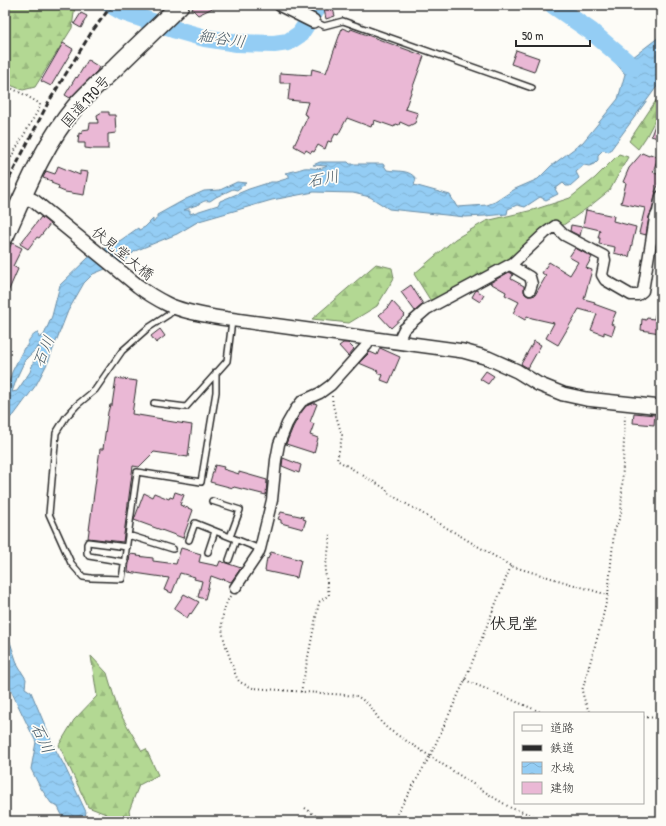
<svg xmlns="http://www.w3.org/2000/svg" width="666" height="826" font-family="'Patrick Hand','Klee One',sans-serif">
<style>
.forest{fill:url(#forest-firs);stroke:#6f825f}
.water{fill:url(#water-waves);stroke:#6a8ca4;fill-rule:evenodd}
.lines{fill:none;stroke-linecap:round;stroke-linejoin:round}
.river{stroke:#94cdf4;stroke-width:18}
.building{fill:#eab8d5;stroke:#2b2b2b}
.service-casing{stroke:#2b2b2b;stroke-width:8}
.minor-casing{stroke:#2b2b2b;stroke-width:13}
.tertiary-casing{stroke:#2b2b2b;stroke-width:16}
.trunk-casing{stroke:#2b2b2b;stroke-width:20}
.path{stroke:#2b2b2b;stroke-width:2;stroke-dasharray:1 3;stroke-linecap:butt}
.service{stroke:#fdfcf7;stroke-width:5}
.minor{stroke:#fdfcf7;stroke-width:10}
.tertiary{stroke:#fdfcf7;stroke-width:13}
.trunk{stroke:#fdfcf7;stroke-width:17}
.rail{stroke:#2b2b2b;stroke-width:3;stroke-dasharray:6 3;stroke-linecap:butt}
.labels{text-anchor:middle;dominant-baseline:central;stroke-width:3.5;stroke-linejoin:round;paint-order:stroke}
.street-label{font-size:15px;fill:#2b2b2b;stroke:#fdfcf7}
.water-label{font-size:16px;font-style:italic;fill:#4a5c67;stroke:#fdfcf7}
.neighbourhood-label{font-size:16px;font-weight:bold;fill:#2b2b2b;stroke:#fdfcf7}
</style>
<defs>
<pattern id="forest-firs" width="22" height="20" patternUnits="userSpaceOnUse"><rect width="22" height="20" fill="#b3d893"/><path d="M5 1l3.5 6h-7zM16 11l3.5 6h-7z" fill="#9aba7f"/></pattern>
<pattern id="water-waves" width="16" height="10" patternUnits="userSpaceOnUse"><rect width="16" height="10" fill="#94cdf4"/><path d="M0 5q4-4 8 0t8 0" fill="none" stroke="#80b0d1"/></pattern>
</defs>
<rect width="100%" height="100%" fill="#fdfcf7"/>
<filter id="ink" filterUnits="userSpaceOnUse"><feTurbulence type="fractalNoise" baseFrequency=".025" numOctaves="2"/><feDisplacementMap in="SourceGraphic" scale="8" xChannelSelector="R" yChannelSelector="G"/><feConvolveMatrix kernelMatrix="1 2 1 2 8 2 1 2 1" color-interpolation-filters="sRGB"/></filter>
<g filter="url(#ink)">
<path class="forest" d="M5,5H75L72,28L35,87L23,90L5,83Z
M661,93V109L646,137L638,149L629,141Z
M619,154L628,157L610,190L590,206L562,226L507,262L432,303L414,274L455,239L486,221L533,210L570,198L595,178Z
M376,264L392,268L394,278L377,306L349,323L312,319Z
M91,656L107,673L118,710L142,751L146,749L158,775L139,785L129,811L131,821H109L106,814L88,807L59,745L74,720L97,696Z"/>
<path class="water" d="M661,33V81L609,152L603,150L598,155V160L594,164L589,166L584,165L576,172L579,178L570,186H566L563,183L555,189L558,194L546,200L540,197L525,207L517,205L508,209L507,214L485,216L465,217L389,209L370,197L353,193L314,192L272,200L199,221L177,234L135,251L125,261L93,274L84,283L68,311L48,362L36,385L14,415L5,421V387L8,386L12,372L24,348L27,346C28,339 32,336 38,332L39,338L44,335L52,316L60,285L88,258L121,240L138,228L139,230L145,227L153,219V223L157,218V215L186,199L204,191L220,190L237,182L246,183L237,190L233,189L216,197L210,201C204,200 203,202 197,205C193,206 189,208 184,210H190V214L218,205L220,201L249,189L271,182H276L289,178V175L285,173C291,172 298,170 304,168C313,167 319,171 327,166L313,165L320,162H348L350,164H383L387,170C397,172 410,169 416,179L414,185L450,195L457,207L487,205L495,202L515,189L538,179L551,166L583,142L618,99L625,74L611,57L616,50L633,57L659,37ZM40,345L36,354L30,372L17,391L12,392L18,375L25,360Z
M5,627L18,666L26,679L25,688L31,692L54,747L64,765L86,812L84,821H65L58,807L51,803L40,787L31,769L36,742L27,724L5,678Z"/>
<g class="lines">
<path class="river" d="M111,5L123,12L173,29L205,38L237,43L274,44L288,42L300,34L313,14L320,5
M553,5L592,32L633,67"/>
</g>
<path class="building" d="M195,5H219L198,15L192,9Z
M328,5L333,9L335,16L326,19L324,9Z
M81,13L87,16L81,28L74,24Z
M342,28L350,31L351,29L424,56L405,109L418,113L415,123L409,126L400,122L399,125L396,124L394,127L374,120L373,125L372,124L371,127L347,118L338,135L335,134L331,142L328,141L325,149L318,145L314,152L312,151L311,153L306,150L305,152L294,146L308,116L304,114L308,102L288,100L290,83H280V73L311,75L312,69L326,73Z
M63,43L73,49L51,86L41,81Z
M516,50L539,58L534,72L511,64Z
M88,60L99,67L97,71L70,98L65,95L76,77L77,78Z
M660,111H661V139L651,136Z
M102,112H109V115H115L116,133L108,134V149H93L85,148V143H78L79,133L82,134V130L89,129L90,123H98L97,115Z
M642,153L649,156L650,154L658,157L653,172L661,176V179L655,192H656L652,210L649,217L646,235L639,233L645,208L621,203L626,183L623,182L629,168Z
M58,166L80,175V171L88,172L84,195L65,192L58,189L59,186L51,183L52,181L43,178L46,171L55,174Z
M586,210L614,216L613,221L636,227L629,257L614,253L615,247L599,244L600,238H598L600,230L583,226Z
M41,217L50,224L39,238L37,237L28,249L20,244Z
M571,225L582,227L580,236L570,231Z
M12,243L22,248L13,266L18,269L5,299V256Z
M575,248L592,257L586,268L592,270L584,299L595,302L594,304L616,312L611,324L615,326L612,335L604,332V335L591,330L597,314L579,309L558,345L546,338L554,323L532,318L527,316L525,320L513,313L519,302L505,295L506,292L490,283L509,272L513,274L511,279L524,286V291L525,294L528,296H532L535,295L546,276L542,273L549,262L570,275L578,262L569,257Z
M411,285L423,304L415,311L401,292Z
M476,290L484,295L480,302L472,297Z
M392,301L405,315L391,328L379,315L388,307Z
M658,303H661V325L660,333L641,330L642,319L646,320L647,318L654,319Z
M160,329L165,336L156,343L151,336Z
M534,341L541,345L528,368L521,364Z
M343,343H348L354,349L348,356L339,346Z
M380,348L400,357L389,383L381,380L383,375L377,373L378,371L359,363L370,352L377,355Z
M486,371L494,376L488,384L480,379Z
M116,378L137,381L132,414L162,419L161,420L192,425L188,457L154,452L139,467L133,466L123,542L88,538L100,449H103L108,412L110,405H112Z
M314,403L317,404L310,422L314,424L310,435L318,438L314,453L286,444L293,427L300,414L306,406Z
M634,413L655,415L654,425L633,423Z
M283,458L301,465L299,473L282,466Z
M215,465L224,467L223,469L239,474V472L267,480L266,495L234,487L233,488L210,482Z
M175,492L184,495L180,505L193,510L183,538L134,520L144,493L152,497L154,493L169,499L170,497L173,498Z
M281,512L304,517L303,519L306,520L303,529L281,523V520L278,519Z
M181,548L201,554L199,562L218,566L220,561L241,568L231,582L223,579L222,580L211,576L205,599L198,597L202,581L194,579L195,577L180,573L172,593L164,590L169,578L128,572L130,554L138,555L137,556L153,558V561L176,564Z
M271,552L301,560L297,578L265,571L267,558L268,559Z
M184,594L199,602L191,614L190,613L187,618L174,609Z"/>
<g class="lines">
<defs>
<path id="service" d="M314,21L324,26L343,21L532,88
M176,308L168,315L148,328L122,351L95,390L77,405L66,417L56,433L49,514L71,563L83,577L91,578L122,579L137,472L201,482L216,392V372
M154,403L186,407L227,361L232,321
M212,501L240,510L230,537
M128,535L173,549
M189,540L195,523L260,549
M208,552L215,531
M229,560L236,540
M125,562L89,556L87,553V544L88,542L127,547"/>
<path id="minor" d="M510,265L530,277L532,284L530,290
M399,342L401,335L404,329L427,309L513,263L545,233L555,226L564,235L604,256L605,260L602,275L605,280L631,295H638L643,291L655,218L658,212L661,196
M235,588L258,554L260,549L272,500L276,460L279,444L287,424L295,410L302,401L320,393L331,385L367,345L368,338"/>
<path id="tertiary" d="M281,5L313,21
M23,196L34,201L138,286C147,293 157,299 167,304C183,312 204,315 221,318L463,351L488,358L517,371L538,384L563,394L586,399L661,407"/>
<path id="trunk" d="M5,236C25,192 43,145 75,107C87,93 102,80 116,67C137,46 159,26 180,5"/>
</defs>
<use href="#service" class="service-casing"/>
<use href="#minor" class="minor-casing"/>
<use href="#tertiary" class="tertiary-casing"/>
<use href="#trunk" class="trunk-casing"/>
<path class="path" d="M5,85L27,96L40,104V107L5,168
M332,396L333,406L342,435L341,442L337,460L386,489L388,493L511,566L608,595L600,628L582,691C584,698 586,709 592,713
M608,595L614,532L621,514L625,415
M230,596C217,621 222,636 231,661C232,665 236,678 239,681C242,684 249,686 253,688L346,695L357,696L364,701L370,706L381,722L388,729L493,797L511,808L549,821
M465,680L543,713
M301,692L319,602L329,595L325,571L331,534
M643,717L661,718
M305,808L322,821
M393,821L430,756L465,680L511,566"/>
<use href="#service" class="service"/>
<use href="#minor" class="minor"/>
<use href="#tertiary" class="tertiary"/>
<use href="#trunk" class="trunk"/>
<path class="rail" d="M5,187L48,103L91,33L112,5"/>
</g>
</g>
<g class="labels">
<g class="street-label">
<text transform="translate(85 101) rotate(-48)">国道170号</text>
<text transform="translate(123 253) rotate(39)">伏見堂大橋</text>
</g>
<g class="water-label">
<text transform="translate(222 38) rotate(8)">細谷川</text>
<text transform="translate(323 178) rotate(-11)">石川</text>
<text transform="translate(43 351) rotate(-67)">石川</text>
<text transform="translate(43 738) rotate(65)">石川</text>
</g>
<g class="neighbourhood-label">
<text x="514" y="623">伏見堂</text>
</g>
</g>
<rect width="666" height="826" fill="none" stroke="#fdfcf7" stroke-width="20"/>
<rect x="10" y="10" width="646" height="806" fill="none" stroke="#2b2b2b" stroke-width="1.5" filter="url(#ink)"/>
<rect x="514" y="712" width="130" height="92" fill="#fdfcf7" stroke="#a9a8a5"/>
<rect x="522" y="725" width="20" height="6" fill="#fdfcf7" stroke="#a9a8a5"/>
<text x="550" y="732" font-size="12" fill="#2b2b2b">道路</text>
<rect x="522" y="745" width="20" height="6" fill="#2b2b2b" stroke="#a9a8a5"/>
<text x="550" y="752" font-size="12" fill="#2b2b2b">鉄道</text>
<rect x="522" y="762" width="20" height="12" fill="url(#water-waves)" stroke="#a9a8a5"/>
<text x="550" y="772" font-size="12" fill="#2b2b2b">水域</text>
<rect x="522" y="782" width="20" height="12" fill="#eab8d5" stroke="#a9a8a5"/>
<text x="550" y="792" font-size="12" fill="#2b2b2b">建物</text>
<path d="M516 40v6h74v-6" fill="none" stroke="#2b2b2b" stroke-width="2"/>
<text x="522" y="40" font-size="12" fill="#2b2b2b" stroke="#fdfcf7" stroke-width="3" paint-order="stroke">50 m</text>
</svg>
